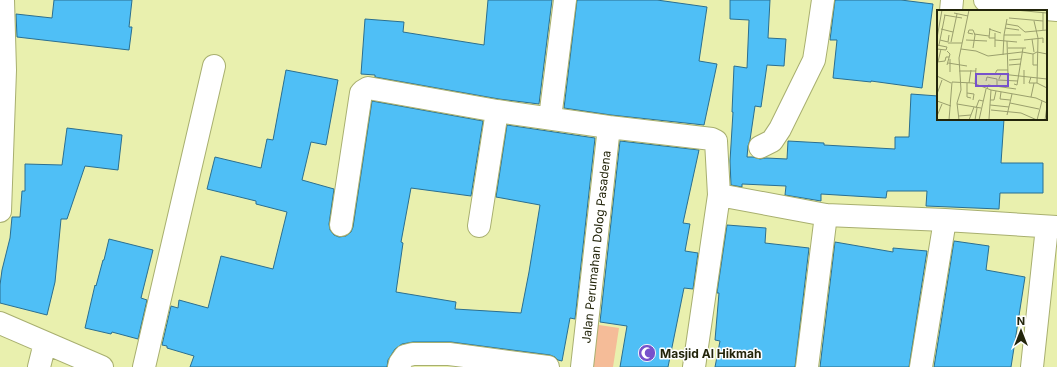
<svg xmlns="http://www.w3.org/2000/svg" width="1057" height="367" font-family="Inter,sans-serif">
<style>
.green{fill:#f5bc98}
.building{fill:#4fbff6;stroke:#2b6f90}
.lines{fill:none;stroke-linecap:round;stroke-linejoin:round}
.minor-casing{stroke:#a8af6f;stroke-width:24}
.minor{stroke:#fff;stroke-width:22}
.labels{text-anchor:middle;dominant-baseline:central;stroke-width:3;stroke-linejoin:round;paint-order:stroke}
.street-label{font-size:12px;fill:#23250b;stroke:#fff}
.poi-label{font-size:12px;font-weight:bold;fill:#23250b;stroke:#fff;text-anchor:start}
.inset-road{fill:none;stroke:#9a9f6d;stroke-width:1}
.view{fill:#7752cb;fill-opacity:0.15;stroke:#7752cb;stroke-width:2}
.inset-edge{fill:none;stroke:#23250b;stroke-width:2}
</style>
<rect width="100%" height="100%" fill="#e9f0ae"/>
<path class="green" d="M586,323L619,328L613,367H579Z"/>
<path class="building" d="M54,0H132L129,27H132L129,50L17,37L16,14L52,18Z
M488,0H552L539,104L499,99L375,77V75L361,74L365,19L404,22L403,32L484,45Z
M577,0H657L707,7L699,61L717,64L704,125L611,115L564,108Z
M730,0H770L768,38L786,39L784,66L767,65L761,107L755,106L750,140L748,146L747,157H753L760,159L766,158L787,159L788,141L824,143V145L895,149V137H909L911,94L938,96V119H1004L1001,163H1043V193H1000L999,209L926,206L927,191H887L886,198L821,194V201L785,195L786,186L742,184V187L731,185L730,161L733,112H732L734,66L747,68L749,20L730,19Z
M835,0H901L933,4L922,88L871,81V82L833,78L837,40H830Z
M286,70L338,80L326,145L311,142L302,180L334,189L329,224L330,230L334,235L339,237L346,236L351,232L353,227L372,101L483,121L471,196L411,188L401,242L403,243L396,292L456,302L455,309L521,313L529,272L540,205L496,197L507,125L595,138L575,319L570,318L562,361L558,360L555,357L550,355L451,342H413L402,344L395,349L388,360L387,367H190L194,356L167,348V346L162,345L171,306L178,308L179,300L208,308L221,256L273,269L287,212L256,204V201L207,189L215,157L261,168L267,139L273,140Z
M67,128L122,135L118,170L85,166L67,219H61L55,282L47,315L0,303V285L2,270L10,238L12,217H20L22,191H25V164L62,165Z
M620,141L699,150L683,223L690,224L685,251L698,253L693,289L684,288L668,367H620L627,326L600,322Z
M727,225L766,228L765,243L809,248L795,367H715L720,341L715,340L719,293H717Z
M109,239L153,250L141,298L147,300L138,339L112,332L111,334L85,328L95,285L96,286L103,260H104Z
M954,241L989,246L986,270L1025,277L1011,367H934Z
M835,242L893,252V248L927,251L909,367H820Z"/>
<g class="lines">
<defs>
<path id="minor" d="M985,0L1046,9L1057,10
M951,11L952,0
M550,118L565,0
M760,147L772,141L780,129L814,60L817,41L823,0
M719,195L826,215L945,220L1057,227
M0,211L5,70L3,0
M341,225L361,93L363,91L368,88L497,111L609,127L712,139L716,141L719,195L694,367
M479,226L497,111
M0,323L102,367
M39,367L45,343
M144,367L214,66
M399,367L400,363L405,356L413,354H449L548,367
M582,367L609,127
M807,367L826,215
M921,367L945,220
M1032,367L1047,227"/>
</defs>
<use href="#minor" class="minor-casing"/>
<use href="#minor" class="minor"/>
</g>
<defs>
<symbol id="mosque-disc" viewBox="-11 -11 22 22"><circle r="9.5" fill="#7752cb" stroke="#fff"/><path d="M3.5-4.9A6 6 0 1 0 3.5 4.9A5 5 0 1 1 3.5-4.9Z" fill="#fff"/></symbol>
</defs>
<g fill-rule="evenodd">
<use href="#mosque-disc" x="637" y="343" width="20" height="20"/>
</g>
<g class="labels">
<g class="street-label">
<text transform="translate(596 247) rotate(-84)">Jalan Perumahan Dolog Pasadena</text>
</g>
<g class="poi-label">
<text x="660" y="353">Masjid Al Hikmah</text>
</g>
</g>
<g transform="translate(937 10)">
<rect width="110" height="110" fill="#e9f0ae"/>
<path class="inset-road" d="M78,0L110,3M17,3L31,6M7,5L25,8M72,8L106,11M97,11L101,28L100,73M69,14L81,16L88,22L110,20M53,18L52,28H58M68,18L82,20M4,19L16,22M52,19L64,23M106,20V2M36,24L31,23L32,20H36L38,25L36,38M37,24L52,26M67,25L70,9M0,28L5,0M95,29L97,42M3,30L11,32L12,25M29,30L50,31M58,30L80,32M87,30L106,28V33M70,31L71,65M14,32L20,4M11,33H25M0,35L10,37L9,40L0,39M2,35L8,5M58,37V23M71,38H89M24,39L39,41L51,46L85,42L96,44L100,42L110,44M96,44V55H100M66,45L67,25H84M72,50L84,49M0,52L8,51L9,47H12M1,52L4,39M11,53L30,56M10,55L13,44L10,41M72,55L84,54M22,61H39M13,62V49M58,64L60,60H71M0,66L14,73M94,67L92,73H100L110,78M62,69L64,64L110,69M61,70L81,71M49,71L50,67L60,69V76M30,73V87L34,88M32,73L34,60M38,74L39,58M77,74L80,75L86,38M87,74V60M50,79L51,75L79,79M64,82L63,89L73,90M30,83L37,84L36,90M0,84L5,70M94,87L97,73M53,90H57L59,81M0,91L14,96M73,93L102,99M20,94L44,98M53,95L72,97M39,98L42,90L46,91M54,100L84,103L100,110M70,105L75,84M0,106L5,94M22,106L34,105M52,109L54,80M12,110L15,72L36,73L54,80L99,88L110,93M22,110L20,93L24,80L22,48L32,0M32,110L37,97M38,110L40,98M42,110L49,79M100,110L105,91M108,110L110,96"/>
<path class="view" d="M39,64H71V76H39Z"/>
<rect width="110" height="110" class="inset-edge"/>
</g>
<g transform="translate(1021 331)" stroke="#ffffff" stroke-width="3" paint-order="stroke">
<path d="M0-3L7 15L0 10L-7 15Z" fill="#23250b"/>
<text y="-6" font-size="11" font-weight="bold" text-anchor="middle" fill="#23250b">N</text>
</g>
</svg>
